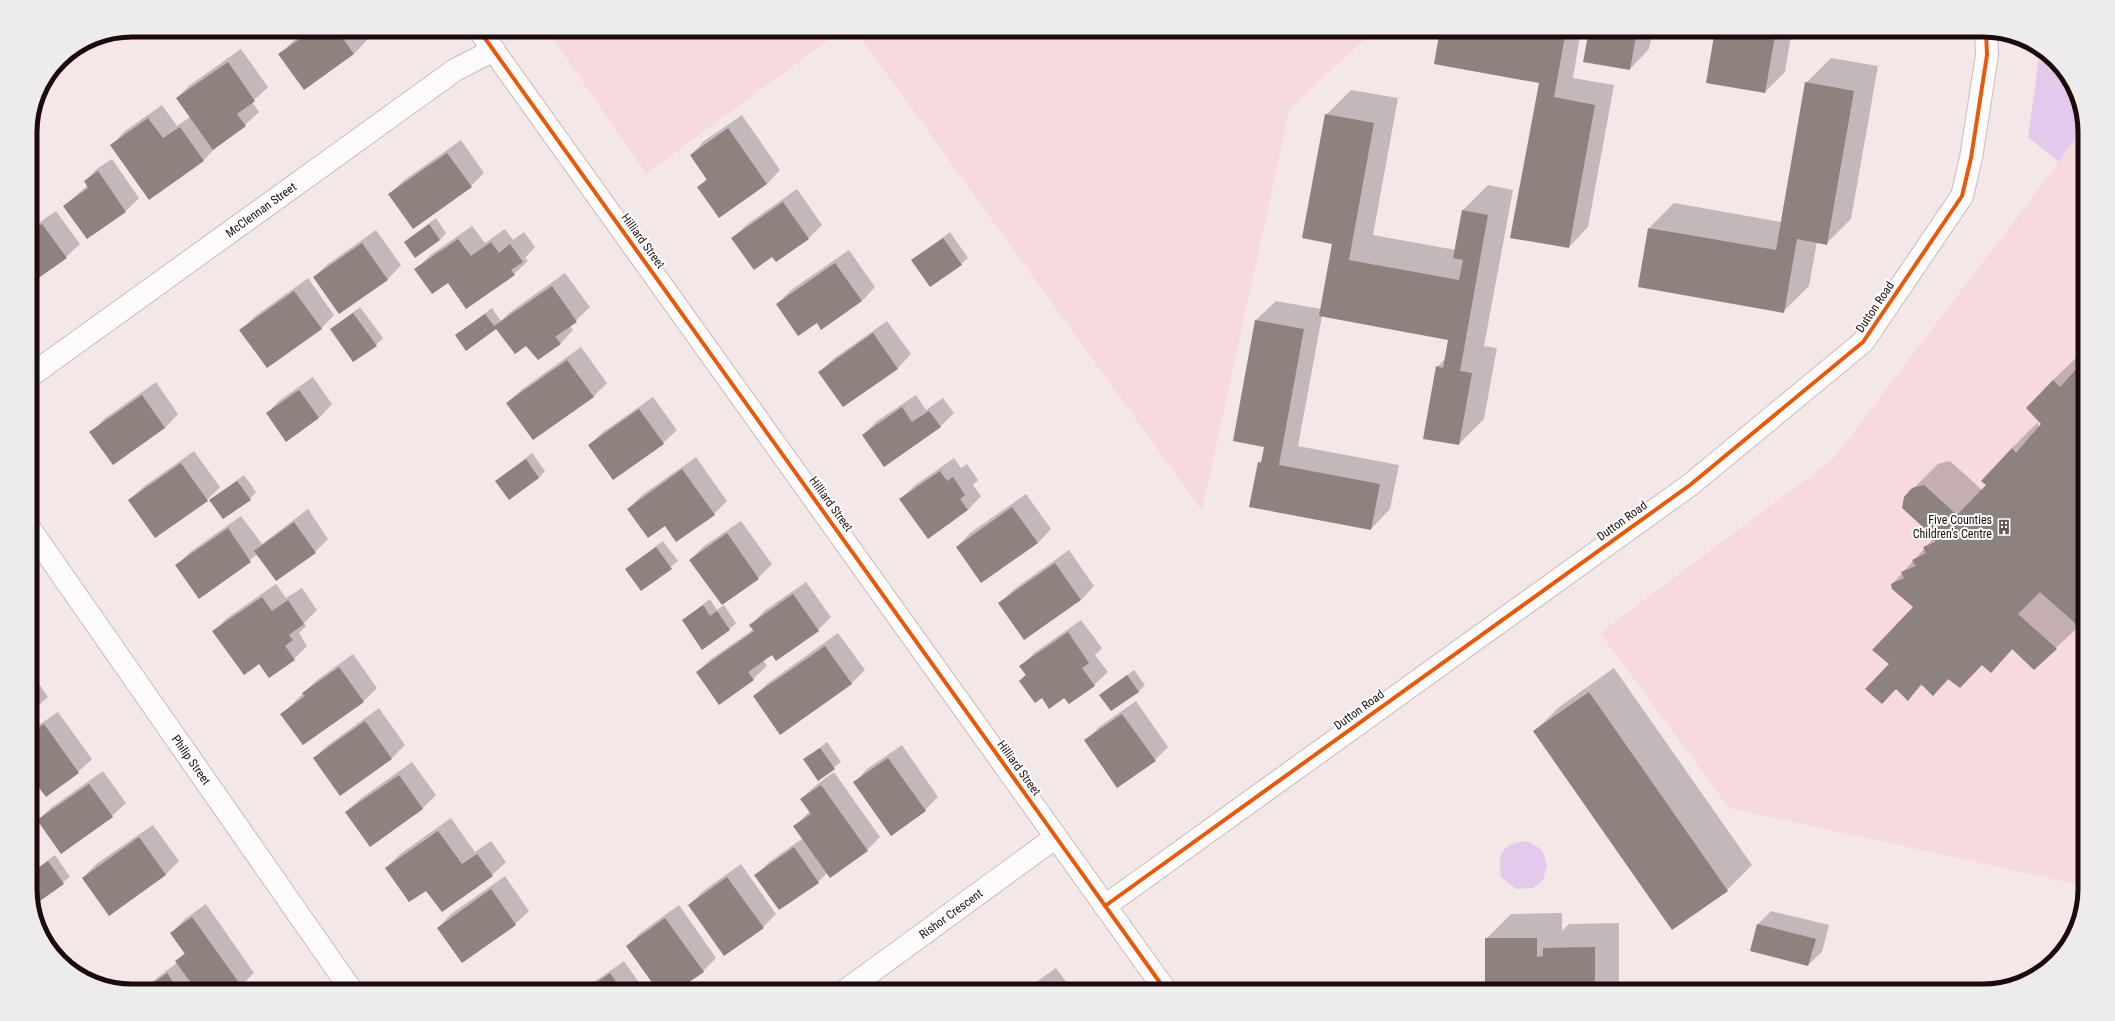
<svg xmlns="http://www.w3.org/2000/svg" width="2115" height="1021" font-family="'Roboto Condensed',sans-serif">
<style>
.built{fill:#f7dadd}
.green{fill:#e3caed}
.shadow{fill:#0003}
.building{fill:#8d827d}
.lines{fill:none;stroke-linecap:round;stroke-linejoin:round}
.street-casing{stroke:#cababb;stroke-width:24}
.secondary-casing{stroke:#cababb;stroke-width:24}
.street{stroke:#fdfbfc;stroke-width:22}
.secondary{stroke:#fdfbfc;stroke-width:22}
.cycleway-casing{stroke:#fff;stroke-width:6}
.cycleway{stroke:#e8590c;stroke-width:4}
.labels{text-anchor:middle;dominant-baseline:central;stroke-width:4;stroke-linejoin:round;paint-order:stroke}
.street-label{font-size:12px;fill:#1d0a0d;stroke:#fff}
.poi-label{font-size:12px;fill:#1d0a0d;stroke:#fff;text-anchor:end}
.rim{fill:none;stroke:#1d0a0d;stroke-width:5}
</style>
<rect width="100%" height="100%" fill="#f4e7e8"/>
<path class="built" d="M547,30H842L646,174Z
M855,30H1375L1290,108L1202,511Z
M2085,128V886L1729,808L1600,633L1833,459Z"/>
<path class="green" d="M2040,51L2068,75L2085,125L2059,162L2028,137Z
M1528,841L1542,850L1547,865L1543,880L1533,888L1516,889L1501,877C1497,852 1503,843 1528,841Z"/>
<path class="shadow" d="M309,30H360L367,40L354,54H280L293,41Z
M1441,30H1581L1573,78L1614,85L1588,227L1569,247L1540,83L1435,64Z
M1590,30H1653L1649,49L1630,69L1584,61Z
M1716,30H1792L1785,72L1765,92L1707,82Z
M241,49L268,87L252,102L259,112L245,125L217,146L204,160L149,199L112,145L125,131L162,105L177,126L190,117L177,98L190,85Z
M1831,58L1878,66L1851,219L1826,244L1817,242L1809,286L1784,311L1649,228L1674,203L1781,222L1806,83Z
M1351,90L1398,98L1373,235L1456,250L1463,210L1488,185L1513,190L1484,346L1497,348L1484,419L1459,444L1437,367L1446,358L1449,339L1322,316L1298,446L1399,465L1390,509L1371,529L1259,463L1263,458L1265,446L1256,320L1276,301L1321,309L1333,243L1326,115Z
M742,115L780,170L767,184L699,187L707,178L691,155L704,141Z
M461,140L484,173L471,186L390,194L403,181Z
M112,159L139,198L126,211L87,238L64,206L88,185L85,181L98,168Z
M797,189L822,225L809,238L776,261L772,256L733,238L746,225Z
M56,211L80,244L66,257L30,283V229Z
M436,218L446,233L440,240L405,242Z
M472,226L485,243L505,229L513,240L524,232L535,247L525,258L528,261L514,274L467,308L448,281L416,270L429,256Z
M376,230L401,265L388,279L339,313L314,277L328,264Z
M950,232L968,258L961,264L912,261Z
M849,250L875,287L862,301L822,329L817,321L777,304L791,290Z
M565,273L590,307L570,326L573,330L560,344L526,345L497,327L456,335L492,308L501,321L509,313Z
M308,278L334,315L321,329L241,330L254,317Z
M360,307L383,338L376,345L331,329Z
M887,321L911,354L898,368L843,406L820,372L833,359Z
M581,347L607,383L594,396L533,439L507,403L521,390Z
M2078,356L2085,362V631L2079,626L2056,648L2013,649L1991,672L1983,664L1949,679L1933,695L1923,684L1908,699L1890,664L1914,607L1892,584L1935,537L1913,489L1938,464L1950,461L1982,490L1987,484L1983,480L2012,448L2037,423L2040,427L2053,380Z
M313,377L332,404L319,418L267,413L280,400Z
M156,382L178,414L165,428L91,433L104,419Z
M916,395L926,410L943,398L954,413L940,427L863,435L877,421Z
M653,397L677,430L663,443L589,445L603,432Z
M194,451L220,487L207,500H129L143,487Z
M532,453L545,471L539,478L496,481Z
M696,457L727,501L714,514L666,525L628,509L642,495Z
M954,458L961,468L967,464L978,480L973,485L981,496L968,510L901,499L914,486Z
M244,475L256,492L250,499L210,500Z
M1026,494L1051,529L1038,543L957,547L970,533Z
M308,509L328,539L315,552L258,554L199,597L177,565L190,552L241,516L262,544Z
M741,521L772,564L758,578L722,604L690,560L704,546Z
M663,541L678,561L641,590L626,569Z
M1069,550L1094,586L1081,600L1000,603L1013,590Z
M806,582L831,617L818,630L763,660L767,666L753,679L697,672L711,659L754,629L751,625L764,611Z
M276,584L286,598L302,588L317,610L304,623L306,626L299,633L307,646L294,659L260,663L214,631L227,618Z
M710,599L717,610L724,605L736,623L730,629L683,620Z
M1081,620L1102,648L1095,655L1108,672L1094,685L1065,696L1042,697L1020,681L1026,674L1021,666L1034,653Z
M838,633L865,670L851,684L754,696L768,683Z
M353,654L377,688L364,701L303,744L282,714L317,680Z
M1614,668L1752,865L1727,890L1534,732L1559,707Z
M1134,670L1145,685L1138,692L1101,695Z
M30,671L48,697L30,713Z
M1136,701L1168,747L1155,760L1085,741L1099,727Z
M379,708L405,745L391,759L314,758L328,745Z
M58,712L92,759L78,772L37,783L30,787V731Z
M827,742L841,762L818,779L804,760Z
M902,745L938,797L925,810L854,783L867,769Z
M412,762L436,795L422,809L346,812L360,799Z
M103,771L126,803L112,816L38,820L52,807Z
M834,772L880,837L867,850L828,872L818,882L756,876L769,862L803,838L795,826L810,811L801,799L815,786Z
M451,818L475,852L491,841L506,862L492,875L426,889L386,868L400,854Z
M153,825L179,861L165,875L83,878L96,864Z
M55,855L70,877L37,902L30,892V873Z
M741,864L776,914L763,927L689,905L703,891Z
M505,876L529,911L515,924L438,928L451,914Z
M206,904L254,973L235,991H140L178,962L177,961L185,952L171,933L185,919Z
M679,905L716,958L703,971L627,946L640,933Z
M1771,911L1829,925L1822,952L1808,965L1751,950L1758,924Z
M1562,913V931L1569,924L1619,923V991H1486V939L1511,914Z
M624,961L645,991H581Z
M1056,968L1073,991H1024Z"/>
<path class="building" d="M313,30H337L354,54L304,90L278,54Z
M1440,30H1528L1565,36L1554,97L1595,105L1569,248L1510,238L1539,83L1434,64Z
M1589,30H1637L1630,70L1583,62Z
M1715,30H1776L1765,93L1706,83Z
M228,62L255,101L237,114L246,126L213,150L176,98Z
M1805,82L1854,91L1827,245L1797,239L1784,313L1638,287L1648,228L1776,250Z
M1325,114L1374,123L1349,260L1459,280L1463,260L1453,258L1462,210L1488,215L1460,371L1472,373L1459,445L1423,439L1436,366L1443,368L1448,340L1319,316L1332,244L1302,238Z
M148,118L163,138L180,127L204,161L149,200L110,145Z
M728,128L767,184L719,218L697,187L707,180L690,155Z
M447,153L472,187L413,229L388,194Z
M98,171L126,212L87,239L63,206L88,188L84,181Z
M783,202L809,239L776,262L772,257L754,270L731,238Z
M42,224L67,258L30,284V232Z
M429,224L440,240L415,258L404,242Z
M943,238L962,265L930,287L911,260Z
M458,239L471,256L491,242L499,253L510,244L523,262L511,270L515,275L466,309L448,283L432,294L414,269Z
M362,243L388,280L339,314L313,277Z
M835,263L862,301L821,330L817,323L798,336L776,304Z
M552,286L577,322L555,337L561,344L538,360L526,346L515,354L496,329L466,351L455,335L485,314L494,326Z
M294,291L322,329L267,368L239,330Z
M353,313L377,346L353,362L330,329Z
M1255,320L1304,329L1279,465L1380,484L1371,530L1249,507L1258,462L1261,463L1264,447L1233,441Z
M873,333L898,369L843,407L818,372Z
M567,360L594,397L533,440L506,403Z
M2085,365V632L2040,592L2018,614L2057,649L2034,670L2012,649L1991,673L1982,665L1960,688L1948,679L1933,696L1921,684L1908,701L1896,689L1882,704L1865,689L1889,664L1872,650L1913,607L1892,589L1891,584L1904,578L1901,572L1916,566L1912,560L1926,553L1923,547L1935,542L1936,539L1902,508L1904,497L1912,488L1924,485L1957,515L1986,485L1981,481L2012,448L2016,453L2041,424L2026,408L2053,380L2060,387L2079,366Z
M299,390L319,418L286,442L266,413Z
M142,395L165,428L113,465L89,432Z
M902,407L912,422L929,411L941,427L884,467L862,435Z
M639,409L664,444L613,480L588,445Z
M526,459L539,478L509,500L495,481Z
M181,463L208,501L155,538L128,500Z
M682,469L715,515L676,542L665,526L648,538L627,509Z
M940,471L947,481L953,477L965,495L960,499L968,510L928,539L899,499Z
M237,481L251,500L223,519L209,500Z
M1012,507L1038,543L981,583L956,547Z
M294,522L316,553L276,581L254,551Z
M228,528L251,562L199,599L175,565Z
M727,533L759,579L722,605L689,560Z
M656,547L672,569L641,591L625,569Z
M1055,563L1081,600L1024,640L998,603Z
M793,594L819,631L776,661L772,655L748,672L754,680L719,705L696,672L754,631L749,625Z
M262,597L272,611L288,600L304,624L289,635L293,640L285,646L295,660L269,678L259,664L244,675L212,631Z
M703,605L710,616L717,611L730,630L702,650L682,620Z
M1068,632L1089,663L1082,668L1095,686L1069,704L1064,698L1049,709L1042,698L1035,703L1019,681L1026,675L1019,666Z
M825,646L852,684L780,735L753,696Z
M339,667L364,702L303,745L280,714L305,696L302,693Z
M1127,675L1139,692L1111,711L1099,695Z
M1589,692L1728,891L1672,930L1533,731Z
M1122,714L1156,761L1117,788L1084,740Z
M365,721L392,759L340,796L313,758Z
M44,724L79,773L46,797L36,784L30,788V734Z
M820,748L835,769L818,781L803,759Z
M888,758L926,811L891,836L853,782Z
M399,775L423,809L370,847L345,812Z
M89,784L113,817L61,854L37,820Z
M821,785L868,851L830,878L793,826L811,814L800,799Z
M438,831L462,864L477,854L493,876L442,912L426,891L409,902L385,868Z
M139,837L166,875L109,916L82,878Z
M794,847L819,883L779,910L754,875Z
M48,861L64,884L37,903L30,894V874Z
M727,877L764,928L724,956L688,905Z
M491,889L516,925L462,963L437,928Z
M192,917L242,987L237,991H197L175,961L185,954L170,933Z
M665,918L704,972L676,991H658L626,946Z
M1757,924L1816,939L1808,966L1750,951Z
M1485,938H1537V957L1543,956V948L1595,947V991H1485Z
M167,973L179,991H142Z
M610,973L622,991H585Z
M1043,981L1050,991H1028Z"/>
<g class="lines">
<defs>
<path id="street" d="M30,529L352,991
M1105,906L1690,485L1863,342L1962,196L1971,158L1987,55L1986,31
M845,991L1056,837"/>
<path id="secondary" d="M479,30L1166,991
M30,376L455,70L494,50"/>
</defs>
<use href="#street" class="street-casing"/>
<use href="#secondary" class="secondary-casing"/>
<use href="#street" class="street"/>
<use href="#secondary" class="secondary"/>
<defs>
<path id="cycleway" d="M479,30L1166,991
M1105,906L1690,485L1863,342L1962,196L1971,158L1987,55L1986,31"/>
</defs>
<use href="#cycleway" class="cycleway-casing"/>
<use href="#cycleway" class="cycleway"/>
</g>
<defs>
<symbol id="building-bare" viewBox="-9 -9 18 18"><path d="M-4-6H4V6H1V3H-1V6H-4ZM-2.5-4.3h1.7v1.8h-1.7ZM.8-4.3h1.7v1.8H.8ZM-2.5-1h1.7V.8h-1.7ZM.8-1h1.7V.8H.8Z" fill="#68575a" stroke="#fff" stroke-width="2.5" paint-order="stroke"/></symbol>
</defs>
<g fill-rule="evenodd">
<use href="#building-bare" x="1993" y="516" width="22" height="22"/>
</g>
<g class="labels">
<g class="street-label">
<text transform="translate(261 210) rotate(-36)">McClennan Street</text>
<text transform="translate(643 241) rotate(54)">Hilliard Street</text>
<text transform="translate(1875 307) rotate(-56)">Dutton Road</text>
<text transform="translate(831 504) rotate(54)">Hilliard Street</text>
<text transform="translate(1622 521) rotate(-36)">Dutton Road</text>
<text transform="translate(1359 710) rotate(-36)">Dutton Road</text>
<text transform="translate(191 760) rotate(55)">Philip Street</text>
<text transform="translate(1019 768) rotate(54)">Hilliard Street</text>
<text transform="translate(951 914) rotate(-36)">Rishor Crescent</text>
</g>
<g class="poi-label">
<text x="1992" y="520">Five Counties<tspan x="1992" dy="14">Children's Centre</tspan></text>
</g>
</g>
<path d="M0 0H2115V1021H0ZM132 37H1983A95 95 0 0 1 2078 132V889A95 95 0 0 1 1983 984H132A95 95 0 0 1 37 889V132A95 95 0 0 1 132 37Z" fill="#edebec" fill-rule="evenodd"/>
<path class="rim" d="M132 37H1983A95 95 0 0 1 2078 132V889A95 95 0 0 1 1983 984H132A95 95 0 0 1 37 889V132A95 95 0 0 1 132 37Z"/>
</svg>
